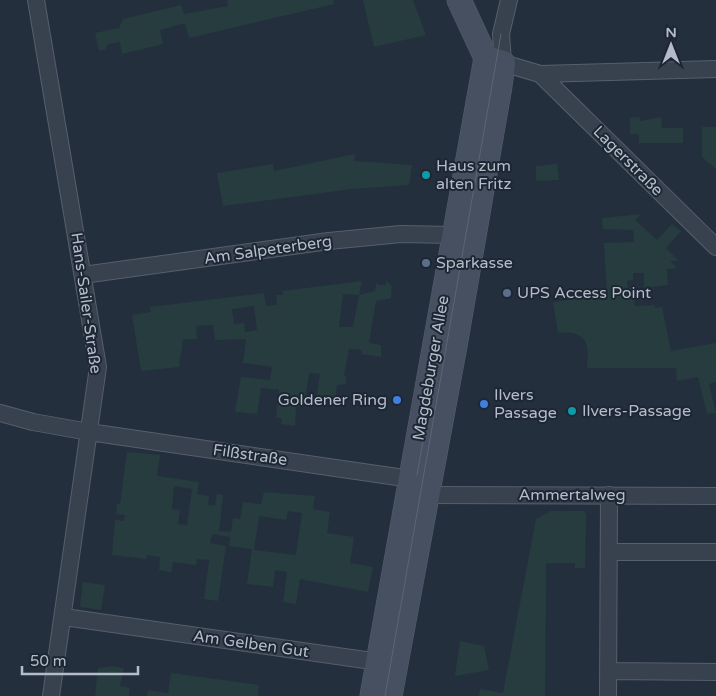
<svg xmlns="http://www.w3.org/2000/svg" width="716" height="696" font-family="'Varela Round',sans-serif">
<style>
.green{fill:#263c3f;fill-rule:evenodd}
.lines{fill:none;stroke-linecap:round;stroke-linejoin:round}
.minor-casing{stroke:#565f6c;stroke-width:18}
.secondary-casing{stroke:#565f6c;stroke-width:25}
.minor{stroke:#38414e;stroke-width:16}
.secondary{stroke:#465061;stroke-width:24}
.tram{stroke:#5a6575;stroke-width:1}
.culture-dot{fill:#0f9aa8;stroke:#1d2633;stroke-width:2}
.service-dot{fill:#5c6f8a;stroke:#1d2633;stroke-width:2}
.shop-dot{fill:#3f7fe0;stroke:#1d2633;stroke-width:2}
.labels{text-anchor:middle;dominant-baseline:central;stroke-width:4;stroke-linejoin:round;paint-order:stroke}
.street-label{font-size:16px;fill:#b4bcc9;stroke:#1d2633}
.poi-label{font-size:16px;fill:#b4bcc9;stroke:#1d2633;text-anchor:start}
</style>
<rect width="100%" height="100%" fill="#242f3e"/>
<path class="green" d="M227,0H333L334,4L189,38L185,23L160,30L163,44L122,54L120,42L108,44L106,49L99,51L95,33L119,28L123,19L181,5L184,14L228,6Z
M363,0H413L426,35L374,47Z
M640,117V121L661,117L662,128H683V143H639V134H630V118Z
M702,127H716V169L702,157Z
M355,154L354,161L412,165L409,185L352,189L223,206L217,173L273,164L274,171Z
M557,164L559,180L536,181V166Z
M641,214L635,220L657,240L672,224L681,231L666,248L679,261H670L677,268L667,269L668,285L644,288V273H633V280L627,281L628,288H633L635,306L655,305V308L662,307L671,351L716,343V382L709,384L716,413L707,414L698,377L677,381L676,368H587C590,343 586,330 558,333L553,302L607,294L604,243L634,242L633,230L603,229L602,218Z
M362,281L359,295L375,291L377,281L378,285H386V281L392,286L391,298L376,301L369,343L381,345V357L361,354L362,350L349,349L344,375L346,376V384L337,385L335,405L322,403L321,406H315L320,374L309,373L304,407H296L295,426L281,424L282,418H276L279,390L261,388L257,414L235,412L241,377L270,380L272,367L243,363L246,339L215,340L213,325L196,326L197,339H183L179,367L141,371L132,315L151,312L150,307L264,293L266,306L277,305L276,295H283V291ZM343,294L359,295L353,327H339ZM254,306L257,330L245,332L244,323L234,324L232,309Z
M127,452L160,455L157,476L199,482L197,494L209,496L208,505L215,506L217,494L223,495L219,531L231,532L233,518L240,519L243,502L261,504L264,492L315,496L313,509L330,512L327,533L354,537L350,563L373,567L368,592L300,579L296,604L283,602L287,572L275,570L273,587L247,584L252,549L229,546L230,537L212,534L210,543L226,546L218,601L204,599L209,560L197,559L196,565L173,562L171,572L159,570L160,557L147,555L146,559L112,555L115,520L124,521L125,515L116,514L117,504H120ZM174,486L192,489L187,525L178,524L180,510L172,509ZM288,511L302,513L296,555L254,550L259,516L286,520Z
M551,511H584L586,514L585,568H575V563H546L545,696H479L480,689L503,693L536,519Z
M83,582L105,585L101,610L80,607Z
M460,641L484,646L489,670L455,676Z
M112,666L124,668L120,686L130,688L129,696H95L98,668Z
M171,673L259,685L258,696H147L148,690L168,693Z"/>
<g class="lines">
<defs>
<path id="minor" d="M36,0L98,367L51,696
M509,0L501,34L503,63L540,74L716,69
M540,74L716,247
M83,275L329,241L401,234L453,235
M0,413L33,422L89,432L411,479
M427,495L716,496
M609,552H716
M64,617L379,662
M608,671L716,672
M608,696L609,495"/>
<path id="secondary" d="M459,0L486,58
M372,696L486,58
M390,696L455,346L500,86L503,63L486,58"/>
</defs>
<use href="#minor" class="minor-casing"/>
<use href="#secondary" class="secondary-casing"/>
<use href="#minor" class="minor"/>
<use href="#secondary" class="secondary"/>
<path class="tram" d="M417,475L427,419
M385,696L501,34"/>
</g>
<g class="culture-dot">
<circle cx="426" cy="175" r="5"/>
<circle cx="572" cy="411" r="5"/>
</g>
<g class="service-dot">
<circle cx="426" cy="263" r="5"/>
<circle cx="507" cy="293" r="5"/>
</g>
<g class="shop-dot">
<circle cx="397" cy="400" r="5"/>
<circle cx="484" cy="404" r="5"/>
</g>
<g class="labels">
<g class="street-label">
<text transform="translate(628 161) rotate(45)">Lagerstraße</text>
<text transform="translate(268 250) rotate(-8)">Am Salpeterberg</text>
<text transform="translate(86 303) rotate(82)">Hans-Sailer-Straße</text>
<text transform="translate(431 368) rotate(-80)">Magdeburger Allee</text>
<text transform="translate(250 455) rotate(8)">Filßstraße</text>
<text x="572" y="495">Ammertalweg</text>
<text transform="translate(251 644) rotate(8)">Am Gelben Gut</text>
</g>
<g class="poi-label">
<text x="436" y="166">Haus zum<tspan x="436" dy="18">alten Fritz</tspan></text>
<text x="436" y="263">Sparkasse</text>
<text x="517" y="293">UPS Access Point</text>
<text x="494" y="395">Ilvers<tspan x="494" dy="18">Passage</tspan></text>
<text x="387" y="400" text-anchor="end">Goldener Ring</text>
<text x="582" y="411">Ilvers-Passage</text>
</g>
</g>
<g transform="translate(671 45)" stroke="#1d2633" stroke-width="4" paint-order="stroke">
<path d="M0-4L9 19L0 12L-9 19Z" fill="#b4bcc9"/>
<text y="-8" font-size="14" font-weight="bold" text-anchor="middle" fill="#b4bcc9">N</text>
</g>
<path d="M22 666v8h116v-8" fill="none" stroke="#b4bcc9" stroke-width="2.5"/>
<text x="30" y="666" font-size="15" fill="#b4bcc9" stroke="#1d2633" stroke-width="4" paint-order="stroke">50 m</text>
</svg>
